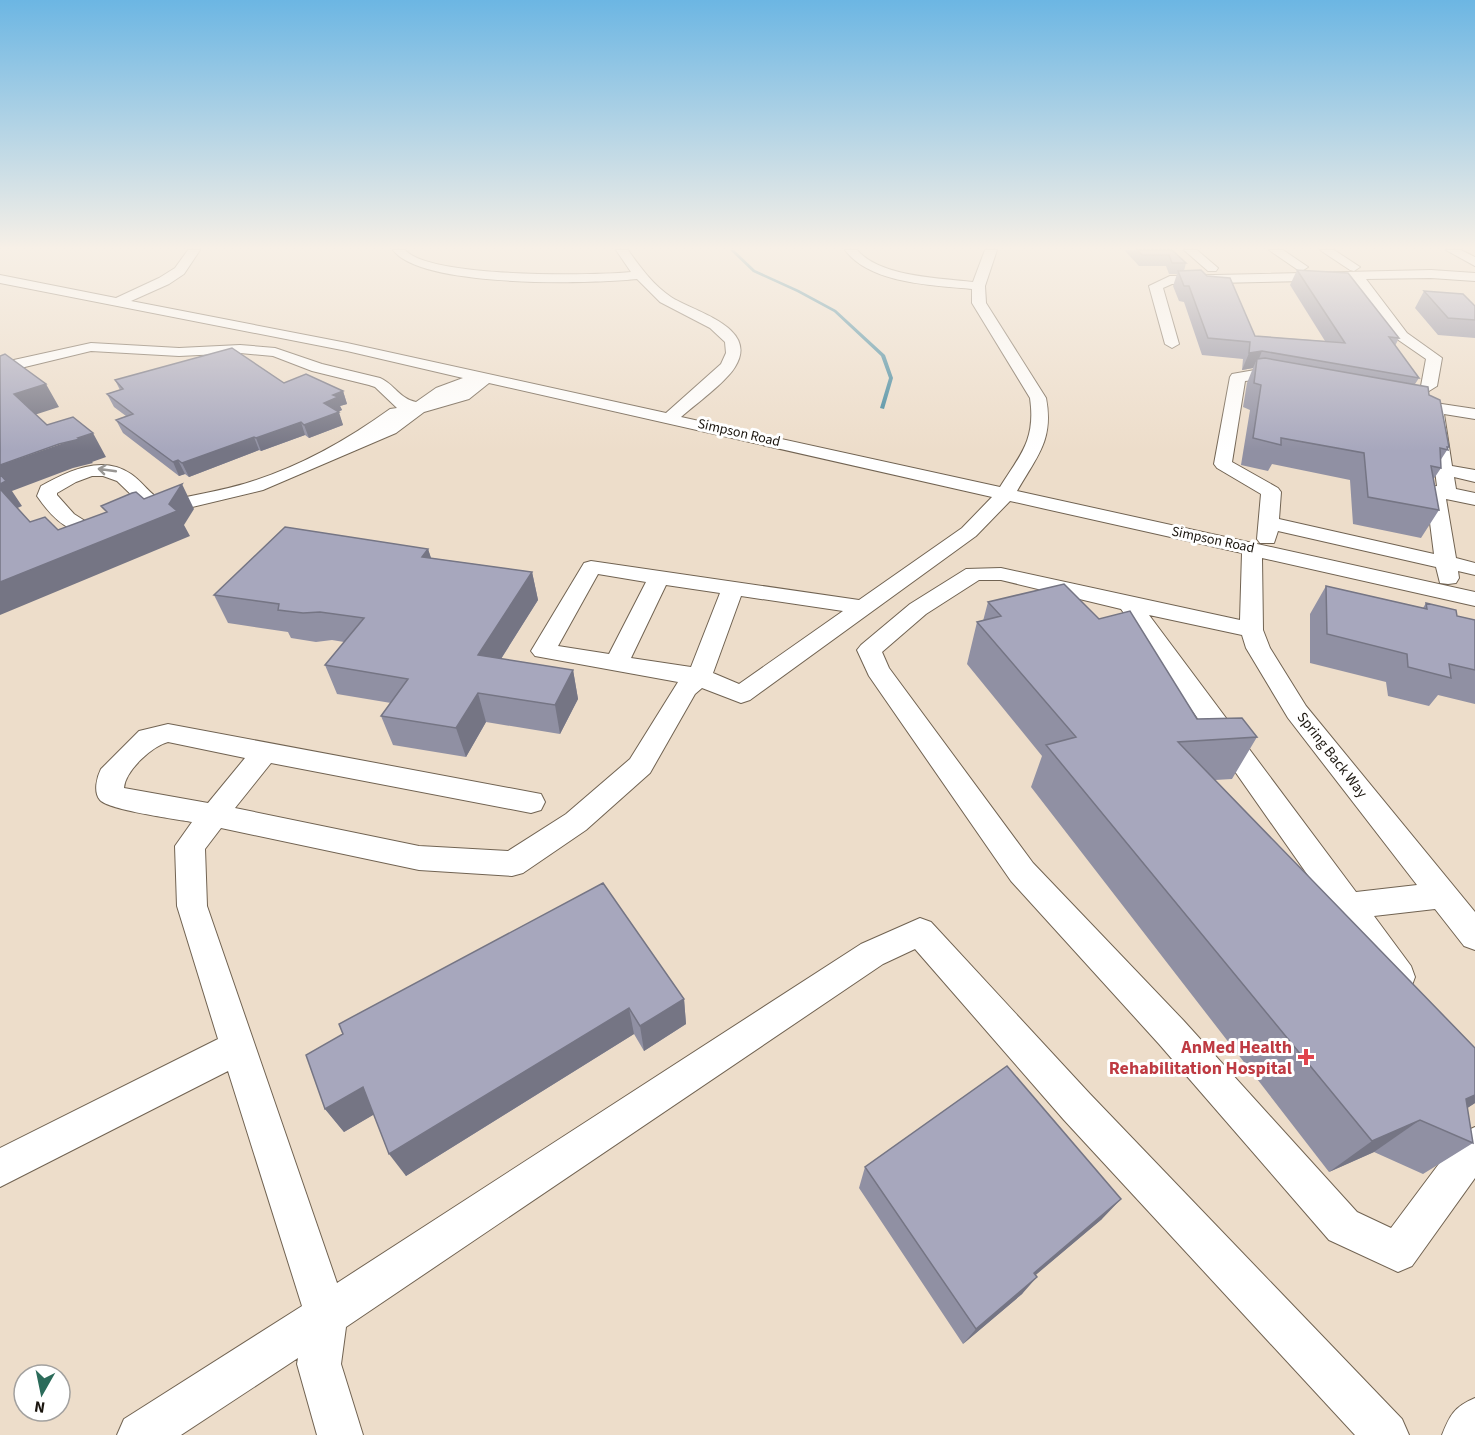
<svg xmlns="http://www.w3.org/2000/svg" width="1475" height="1435" font-family="'Source Sans 3',sans-serif">
<style>
.lines{fill:none;stroke-linecap:round;stroke-linejoin:round}
.stream{fill:#41879e;fill-rule:evenodd}
.minor-casing{stroke:#716352;stroke-width:2}
.minor{fill:#fff;fill-rule:evenodd}
.wall{fill:#9090a3}
.shaded-wall{fill:#757584}
.building{fill:#a7a7bd;stroke:#757584;stroke-width:1.5}
.oneway{stroke:#989693}
.health-dot{fill:#e0444e;stroke:#fff;stroke-width:2}
.labels{text-anchor:middle;dominant-baseline:central;stroke-width:6;stroke-linejoin:round;paint-order:stroke}
.far-street-label{font-size:14px;fill:#1a150e;stroke:#fff}
.street-label{font-size:15px;fill:#1a150e;stroke:#fff}
.near-health-label{font-size:18px;font-weight:bold;fill:#be3a42;stroke:#fff;text-anchor:end}
</style>
<rect width="100%" height="100%" fill="#edddca"/>
<g class="lines">
<path class="stream" d="M730,250H734L755,270L799,290L836,310L885,355L893,378L884,409L880,408L889,378L881,356L834,312L797,292L753,272Z"/>
<defs>
<path id="minor" d="M188,250H200L184,274L169,284L131,301L347,343L666,413L721,364L726,353L725,342L710,328L660,302L637,279C590,284 421,288 393,250H405C430,278 591,276 631,272L616,250H628C640,267 653,285 671,297C694,312 760,327 735,367C726,382 696,404 681,417L1000,487C1021,454 1036,439 1030,398L972,303V289C933,285 870,284 845,250H857C880,277 939,278 973,282L985,250H997L985,286L986,303L1046,398C1054,440 1037,456 1017,491L1475,592V606L1262,558L1263,630L1270,648L1306,706L1475,912V950L1464,946L1435,909L1374,916L1411,966L1415,977L1411,988L1399,992L1387,988L1121,609L1001,580H979L926,614L882,652L889,668L1033,863L1183,1020L1357,1212L1391,1228L1462,1133L1475,1127V1178L1412,1266L1398,1272L1329,1240L1159,1044L1011,881L869,676L857,650L861,645L910,604L966,569L1001,568L1240,620L1242,553L1010,501L976,536L750,700L741,703L702,688L695,694L650,773L586,830L523,873L512,876L419,870L221,828L205,849L207,906L337,1283L861,944L920,918L931,922L1090,1094L1402,1419L1409,1435H1355L1064,1120L915,949L883,964L346,1327L341,1364L363,1435H317L297,1364L298,1358L181,1435H117L124,1419L302,1306L228,1071L0,1187V1148L218,1039L177,906L175,846L192,822C175,819 109,810 100,800C93,792 97,777 101,769L139,731L168,724L541,794L545,802L541,810L531,813L271,763L235,808L419,846L508,851L566,814L630,759L678,682L535,656L531,651L584,563L591,561L859,600L962,528L992,497L489,383L469,399L424,412L396,433L263,490L163,514L143,506L117,481L103,476H92L76,482L57,493V495L74,514L85,521L108,518L115,520L118,524L115,528C76,538 60,529 37,496L41,486C68,471 102,454 131,474C143,482 150,495 164,502C192,495 222,491 250,482C301,466 347,440 390,409L397,408L375,387L369,385L312,371L273,356L240,353L179,356L91,351L0,373V363L91,343L179,348L240,345L275,348L322,364L380,378C394,384 400,399 416,402L436,388L463,378L347,351L0,283V275L116,298L159,278L175,268ZM598,574L646,582L609,654L558,646ZM666,585L720,593L691,667L631,658ZM741,596L843,611L739,684L713,673ZM1149,615L1242,635L1246,648L1288,718L1417,885L1356,892ZM168,742L245,758L208,803L124,788C125,771 152,746 168,742Z
M1184,250H1197L1218,268L1216,271H1208Z
M1269,250H1283L1308,267L1302,271L1298,270Z
M1320,250H1334L1360,267L1354,271L1350,270Z
M1446,250H1461L1475,257V266Z
M1431,270L1475,273V281L1431,278L1366,279L1407,333L1442,358L1437,386L1429,391L1421,386L1426,359L1397,339L1353,280L1172,284L1163,288L1179,344L1172,348L1165,344L1149,286L1170,276Z
M1255,370L1290,377L1292,380L1284,385L1255,380L1245,381L1232,462L1278,488L1281,492L1279,519L1434,554L1426,491L1428,487L1437,486L1427,408L1435,403L1475,409V419L1444,414L1452,466L1475,470V482L1454,477L1456,489L1475,493V505L1446,499L1456,558L1475,563V575L1458,571L1459,578L1456,583L1448,584L1440,583L1436,567L1278,531L1274,543H1260L1257,539L1261,494L1217,468L1214,464L1230,377L1232,374Z
M1475,1398V1435H1442C1450,1415 1454,1407 1475,1398Z"/>
</defs>
<use href="#minor" class="minor-casing"/>
<use href="#minor" class="minor"/>
</g>
<path class="wall" d="M1124,250H1172L1186,263L1184,271L1255,336L1325,341L1290,285L1297,270L1399,338L1395,346L1419,378L1415,384L1429,395L1449,447L1440,461L1441,468L1433,480L1439,510L1421,538L1353,524L1350,480L1272,464L1268,471L1241,465L1250,410L1243,407L1247,383L1253,368L1242,370L1243,359L1202,355L1184,302L1179,301L1173,286L1177,274H1169L1166,266H1139Z
M1424,291L1475,306V338L1438,335L1415,308Z
M115,380L284,383L343,391L347,404L340,406L342,410L338,412L343,425L309,438L305,435L261,451L259,450L189,477L185,474L179,476L123,433L116,420L126,416L114,407L107,394L120,390Z
M428,549L431,558L532,572L538,600L501,659L573,670L578,699L560,734L486,722L466,757L393,745L381,716L391,703L337,694L325,665L344,642L332,640L316,642L291,638L288,632L228,623L214,595Z
M1326,586L1423,608L1426,603L1457,616L1475,620V704L1438,695L1429,706L1388,696L1386,682L1310,663V614Z
M988,602L1197,719L1257,737L1232,779L1215,780L1475,1048V1103L1467,1108L1473,1143L1423,1174L1374,1152L1329,1172L1031,787L1042,756L967,664L977,622L983,621Z
M684,999L686,1024L644,1051L634,1034L406,1176L374,1114L344,1132L325,1109L343,1034Z
M865,1167L1102,1219L1035,1275L1022,1294L963,1344L859,1188Z"/>
<path class="shaded-wall" d="M1262,351L1256,366L1257,359L1253,368L1242,370L1249,353Z
M46,384L59,407L28,417L14,394Z
M343,391L347,404L340,406L342,410L328,416L324,403L333,395Z
M339,412L343,425L309,438L304,425Z
M301,422L305,435L261,451L256,438Z
M93,433L106,457L92,462L93,463L73,468L12,491L22,506L13,510L0,491V465Z
M254,437L259,450L189,477L182,463Z
M178,460L185,474L179,476L173,462Z
M182,484L194,509L184,525L190,536L0,615V582L169,504Z
M428,549L437,576L422,557Z
M532,572L538,600L485,684L478,655Z
M573,670L578,699L560,734L555,705Z
M478,693L486,722L466,757L456,728Z
M684,999L686,1024L644,1051L640,1026Z
M629,1008L634,1034L406,1176L389,1154Z
M363,1087L380,1111L344,1132L325,1109Z
M1475,1095V1103L1457,1115L1466,1099Z
M1420,1120L1374,1152L1329,1172L1372,1141Z
M1121,1199L1102,1219L1018,1290L1034,1273Z
M1037,1277L1022,1294L963,1344L976,1329Z"/>
<path class="building" d="M1137,250H1172L1186,263H1172L1169,255H1142Z
M1201,270L1207,276L1230,278L1255,336L1345,343L1297,270L1348,273L1399,338L1389,337L1419,378L1262,351L1249,353L1250,342L1208,338L1189,286H1184L1178,271Z
M1424,291L1463,294L1475,306V320L1448,318Z
M232,348L284,383L306,374L343,391L333,395L338,397L324,403L339,412L304,425L301,422L256,438L254,437L182,463L178,460L173,462L116,420L133,414L107,394L123,389L115,380Z
M5,354L46,384L14,394L47,425L73,417L93,433L78,438L80,439L59,444L0,465V356Z
M1265,358L1428,387L1429,395L1440,400L1449,447H1447L1448,450L1440,448L1441,468L1431,466L1439,510L1368,497L1364,453L1281,438V445L1253,438L1261,385L1254,383L1257,359Z
M0,474L6,481L0,484Z
M182,484L169,504L177,511L0,582V489L30,522L45,517L58,530L107,512L101,506L132,493L136,492L144,499Z
M285,527L428,549L422,557L532,572L478,655L573,670L555,705L478,693L456,728L381,716L408,679L325,665L364,618L320,612L303,613L278,610L279,604L214,595Z
M1064,584L1099,619L1130,611L1197,719L1242,718L1257,737L1178,742L1475,1048V1095L1466,1099L1473,1143L1420,1120L1372,1141L1046,745L1076,737L977,622L1001,616L988,602Z
M1326,586L1427,609L1426,603L1456,610L1457,616L1475,620V670L1449,664L1451,678L1408,667L1407,654L1327,634Z
M603,883L684,999L640,1026L629,1008L389,1154L363,1087L325,1109L306,1055L343,1034L339,1024Z
M1007,1066L1121,1199L1034,1273L1037,1277L976,1329L865,1167Z"/>
<defs><path id="oneway-shaft" d="M-6 0H5M1.5-3L5.5 0L1.5 3" fill="none" stroke-width="1.6" stroke-linecap="round" stroke-linejoin="round" transform="scale(1.5)"/></defs>
<use class="oneway" href="#oneway-shaft" transform="translate(107 470) rotate(-172)"/>
<linearGradient id="sky" x2="0" y2="1"><stop stop-color="#6cb6e3"/><stop offset="0.55" stop-color="#f7f0e7"/><stop offset="1" stop-color="#f7f0e7" stop-opacity="0"/></linearGradient>
<rect width="1475" height="451" fill="url(#sky)"/>
<path class="health-dot" d="M1303 1048h6v6h6v6h-6v6h-6v-6h-6v-6h6z"/>
<g class="labels">
<g class="far-street-label">
<text transform="translate(739 433) rotate(13)">Simpson Road</text>
<text transform="translate(1213 540) rotate(12)">Simpson Road</text>
</g>
<g class="street-label">
<text transform="translate(1332 755) rotate(52)">Spring Back Way</text>
</g>
<g class="near-health-label">
<text x="1292" y="1047">AnMed Health<tspan x="1292" dy="21">Rehabilitation Hospital</tspan></text>
</g>
</g>
<g transform="translate(42 1393) rotate(189)"><circle r="28" fill="#ffffff" stroke="#a3a19f" stroke-width="1.5"/>
<path d="M0-4.5L10 22L0 15L-10 22Z" fill="#2b6b5a"/>
<text y="-9" font-size="16" font-weight="bold" text-anchor="middle" fill="#1a150e">N</text>
</g>
</svg>
